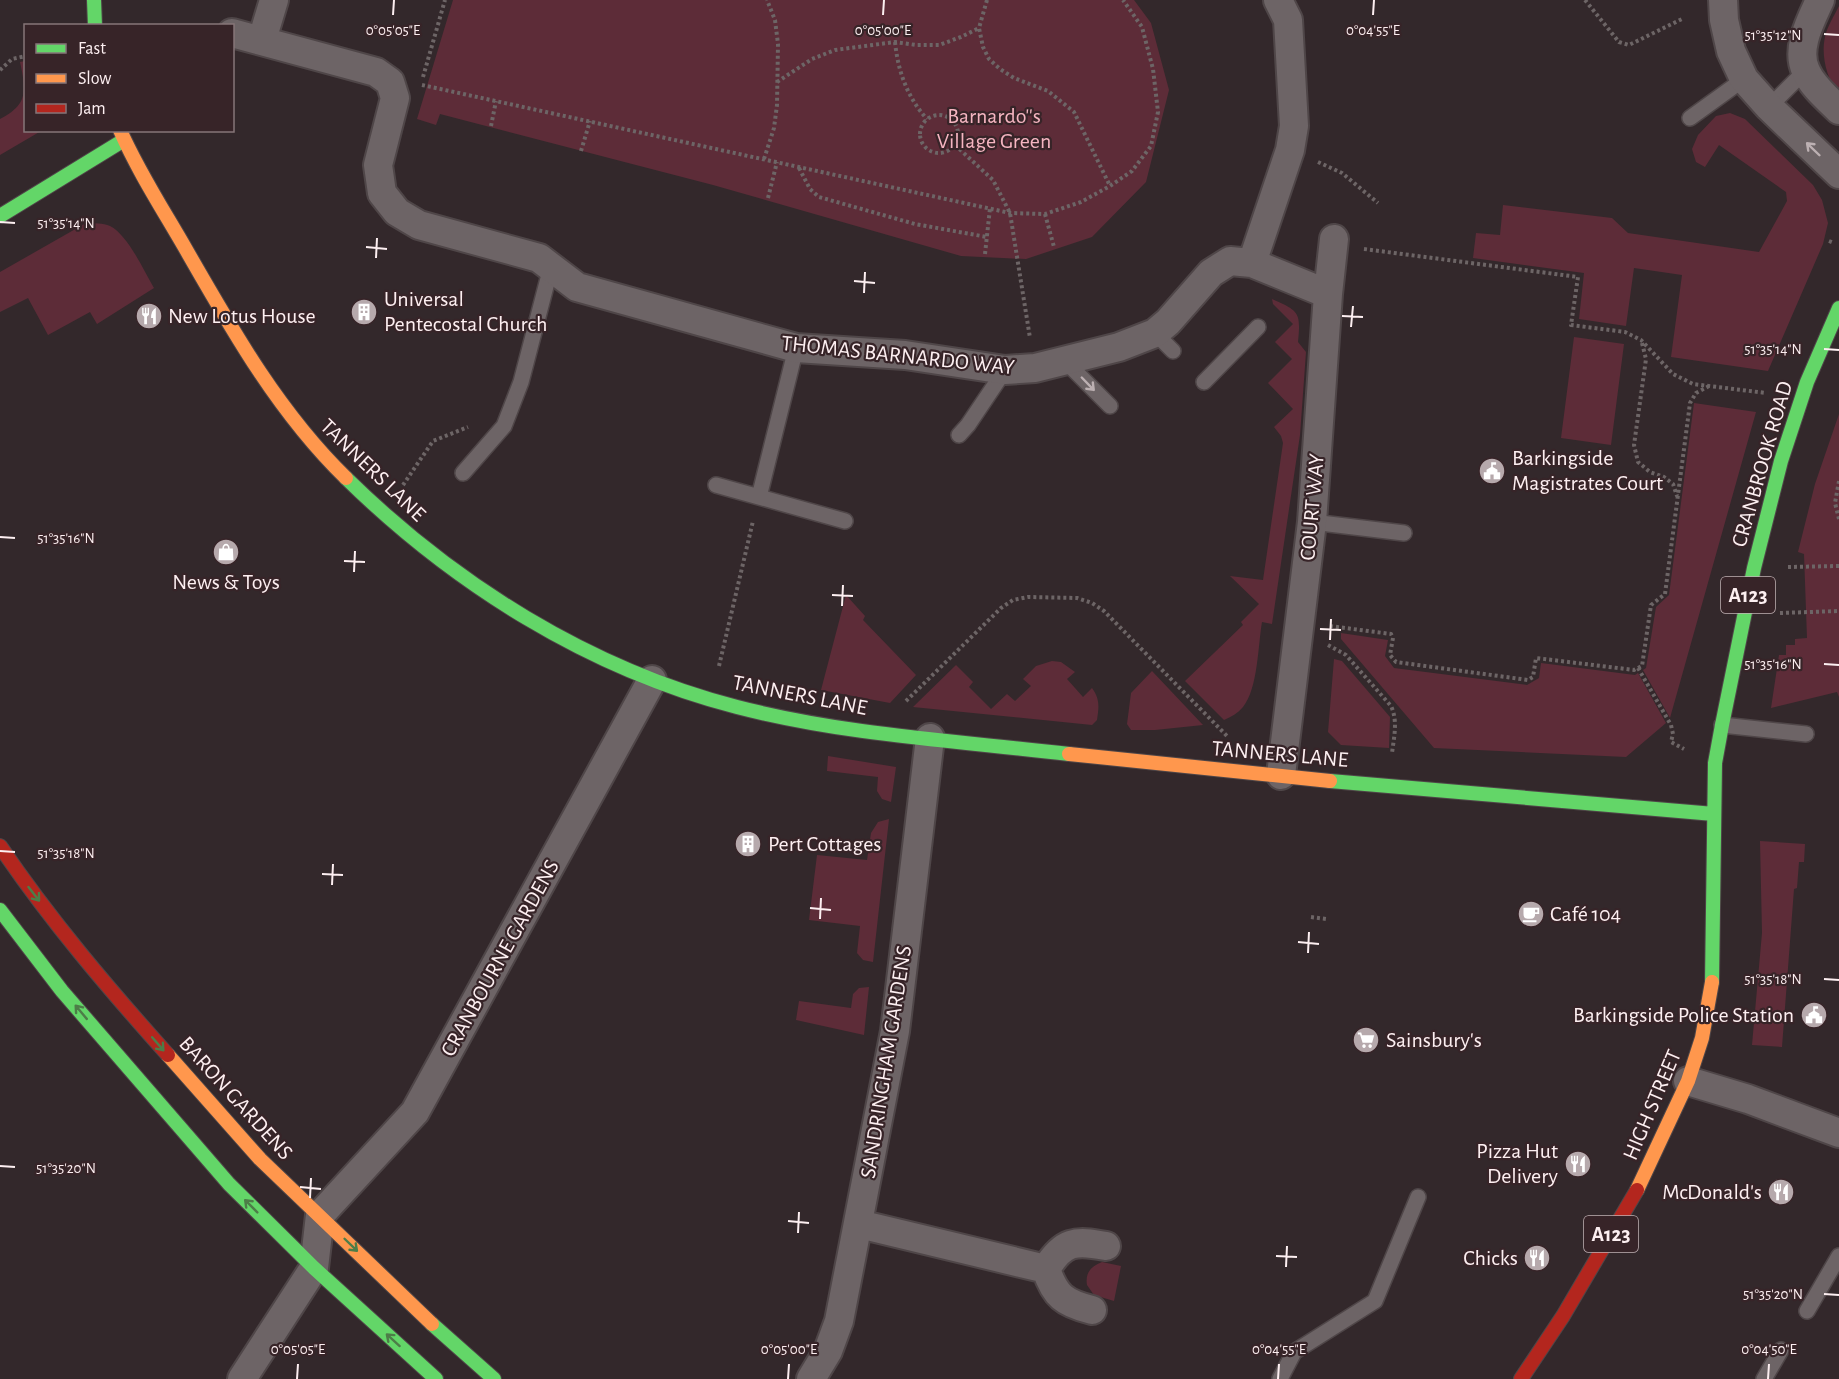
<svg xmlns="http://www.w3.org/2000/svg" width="1839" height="1379" font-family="'Alegreya Sans',sans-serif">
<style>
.green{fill:#5d2c38}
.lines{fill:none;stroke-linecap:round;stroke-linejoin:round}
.lane-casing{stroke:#4f4648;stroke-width:18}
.street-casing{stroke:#4f4648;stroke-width:32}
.fast-casing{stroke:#4f4648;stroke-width:16}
.slow-casing{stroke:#4f4648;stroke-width:16}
.jam-casing{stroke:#4f4648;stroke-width:16}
.path{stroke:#6d6566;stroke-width:4;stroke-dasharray:3 3;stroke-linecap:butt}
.lane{stroke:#6d6466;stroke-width:15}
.street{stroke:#6d6466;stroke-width:28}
.fast{stroke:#63d668;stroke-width:14}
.slow{stroke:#ff974d;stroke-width:14}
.jam{stroke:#b3261e;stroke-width:14}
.oneway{stroke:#bcb0b2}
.oneway2{stroke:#4d7d48}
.ticks{fill:none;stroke:#fdeff1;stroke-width:2}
.labels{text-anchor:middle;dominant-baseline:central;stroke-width:4.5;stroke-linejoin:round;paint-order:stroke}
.shield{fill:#372428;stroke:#c2b2b5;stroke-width:1.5}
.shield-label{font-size:21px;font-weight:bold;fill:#fdeff1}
.park-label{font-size:22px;fill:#f5b5c1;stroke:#372428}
.poi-label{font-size:22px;fill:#fdeff1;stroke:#372428;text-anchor:start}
.street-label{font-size:22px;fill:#fdeff1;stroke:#372428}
.ticks-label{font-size:15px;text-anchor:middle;fill:#fdeff1;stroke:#372428;stroke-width:4.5;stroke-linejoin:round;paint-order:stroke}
</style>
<rect width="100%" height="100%" fill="#33282b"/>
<path class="green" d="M453,0H1134L1151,23L1169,90L1146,182L1092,237L1026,259L961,256L713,185L440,114L436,125L417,119Z
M1839,6V92C1826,80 1821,54 1825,37C1827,27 1834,16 1839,6Z
M25,61L26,130L41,131L0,155V119C29,104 26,90 20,62Z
M1730,113L1745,119L1813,185L1822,200L1828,223L1823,244L1768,371L1671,357L1682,275L1634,268L1626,326L1579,319L1584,273L1473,258L1476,233L1500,235L1503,205L1612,218L1628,233L1759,252L1787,201L1786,192L1719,145L1705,167L1696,162L1692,149L1698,135L1716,116Z
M86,223C94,223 103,223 110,226C128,235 144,271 154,288L97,324L90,312L48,335L28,298L0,312V272Z
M1272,299C1299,311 1301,312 1298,342L1306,352L1300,435L1272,624L1262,622C1258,645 1258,689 1243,707C1238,713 1231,717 1224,720L1185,681L1243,625L1241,622L1259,604L1230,576L1263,580L1283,443L1281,436L1274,427L1293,409L1268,383L1292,359L1275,342L1293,324L1273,304Z
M1574,337L1624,344L1611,445L1561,438Z
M1694,403L1756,412L1670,718L1643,670L1646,668L1656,607L1669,595Z
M1839,414V697L1837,692L1771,708L1779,655H1786V645H1795V639L1807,638L1804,554L1798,552L1815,484Z
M846,595L865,616L863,620L916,675L890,703L821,690Z
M1341,633L1388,640L1385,656L1394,668L1527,685L1539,678L1541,663L1635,675L1638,673L1666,723L1626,757L1434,748L1341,639Z
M1334,659L1342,661L1390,717L1389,748L1341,745L1328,732Z
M1052,661L1061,662L1075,672L1067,679L1083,697L1092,688C1100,699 1099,707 1097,720L1092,725L913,707L956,665L973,682L969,687L991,709L1007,694L1015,701L1031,686L1023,679L1036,666Z
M1152,671L1203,725L1155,730H1131L1127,724L1131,693Z
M828,756L896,767L891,802L882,799L877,791L878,777L827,771Z
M889,819L873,962L863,960L857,953L860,926L809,920L817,855L867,860L871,833L878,822Z
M1760,841L1805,844L1804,862H1799L1797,888L1794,889L1782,1047L1752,1045L1762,933Z
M869,987L864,1035L796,1020L799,1001L851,1008L853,994L859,988Z
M1102,1262L1121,1266L1114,1301L1094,1295L1087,1285C1085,1273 1091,1266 1102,1262Z"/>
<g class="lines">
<defs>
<path id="lane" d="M1769,107L1805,71
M1690,118L1744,79
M1155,333L1173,351
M1065,361L1110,406
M1204,382L1258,327
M959,435L968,425L1005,370
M463,473L504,426L521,382L551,267
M716,485L845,521
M759,497L796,348
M1312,522L1404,533
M1722,725L1806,734
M1807,1311L1839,1256
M1280,1379L1294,1352L1375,1301L1418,1197
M1764,1379L1781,1350"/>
<path id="street" d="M1723,0L1724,20L1731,51L1744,79L1769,107L1839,174
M1820,0C1811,20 1795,49 1806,71C1812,86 1828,99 1839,110
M232,33L376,72L390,82L395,98L378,165L382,193L397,212L419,225L539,258L577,287L796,348L905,355L1005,370L1035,368L1119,347L1155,333L1168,322L1211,273L1230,261L1252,263L1328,294
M262,40L274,0
M1252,263L1290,150L1294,126L1288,20L1278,0
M1281,775L1312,522L1328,294L1334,239
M1688,1081L1748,1099L1839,1133
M859,1224L1046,1269C1055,1296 1064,1303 1092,1310
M1046,1269C1063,1241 1075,1240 1106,1246
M242,1379L314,1268L320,1215L415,1112L652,680
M811,1379L828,1351L839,1321L895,1031L930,738"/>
<path id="fast" d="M94,0L95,26
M0,216L124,140
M346,478C454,584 589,669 737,707C845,735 958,741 1069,754
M1330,781L1714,814
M0,910L62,991L229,1184L314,1268L436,1379
M1712,982L1715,763L1722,725L1754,568L1781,461L1807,382L1839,308
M432,1324L494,1379"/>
<path id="slow" d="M120,130C138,171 162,208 184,246C231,328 278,412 346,478
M1069,754L1330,781
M168,1055L260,1159L432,1324
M1637,1190L1688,1081L1702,1038L1712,982"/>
<path id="jam" d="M0,846C50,920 108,988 168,1055
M1521,1379L1563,1316L1637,1190"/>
</defs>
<use href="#lane" class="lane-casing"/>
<use href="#street" class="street-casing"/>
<use href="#fast" class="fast-casing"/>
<use href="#slow" class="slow-casing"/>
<use href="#jam" class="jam-casing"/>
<path class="path" d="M987,0L979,28L983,47L989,59L1000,69L1014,78L1048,91L1074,112L1110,186
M1585,0L1619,42L1629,45L1684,18
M895,42C898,71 907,97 927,119
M0,70L12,59L26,56
M423,77L445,0
M777,82L812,59L835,50L895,42L916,45H939L961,37L979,28
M422,85L1010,213L1045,214L1081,202L1110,186L1132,171L1151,146L1158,112L1153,69L1142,27L1123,0
M920 134a19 19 0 1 1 38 0a19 19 0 1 1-38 0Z
M491,126L496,101
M955,145L993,180L1010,213L1030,338
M581,151L590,121
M764,159L774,128L777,105L778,44L775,20L767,0
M1318,162L1342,173L1378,203
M799,168L810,189L819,197L915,224L987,237
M768,198L777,162
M1045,214L1054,247
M1829,241L1834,243
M1364,249L1578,277L1571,325L1625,332L1641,340L1673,374L1693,384L1766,393
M985,254L990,208
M1642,343L1646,359L1634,445L1638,462L1650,472L1664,477L1673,484L1677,496
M1839,481L1835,503L1839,519
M403,485L433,441L468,427
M1788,567L1839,566
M1780,613L1839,611
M1330,626L1391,634L1393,638L1390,655L1396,662L1528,680L1533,677L1536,658L1634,670L1642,666L1651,605L1665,594L1690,403L1696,393L1709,386
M1328,645L1346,655L1391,706C1398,721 1394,737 1392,753
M719,666L753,521
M1638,668L1671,725L1673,734L1671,742L1684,749
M906,701L1001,608L1013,600L1028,597L1077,598L1092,603L1104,611L1228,737
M1311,917L1326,919"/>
<use href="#lane" class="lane"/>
<use href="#street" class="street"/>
<use href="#fast" class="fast"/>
<use href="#slow" class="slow"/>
<use href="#jam" class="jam"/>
</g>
<defs><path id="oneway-shaft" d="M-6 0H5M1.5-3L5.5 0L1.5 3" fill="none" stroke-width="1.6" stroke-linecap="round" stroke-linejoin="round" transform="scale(1.5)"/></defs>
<g class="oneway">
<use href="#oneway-shaft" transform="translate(1813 149) rotate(-136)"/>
<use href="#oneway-shaft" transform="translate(1088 384) rotate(46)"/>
</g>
<g class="oneway2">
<use href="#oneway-shaft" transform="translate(34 894) rotate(52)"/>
<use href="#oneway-shaft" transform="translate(81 1012) rotate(-130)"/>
<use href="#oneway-shaft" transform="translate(158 1044) rotate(49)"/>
<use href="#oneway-shaft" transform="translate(251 1206) rotate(-135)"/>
<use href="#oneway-shaft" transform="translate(351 1245) rotate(44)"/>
<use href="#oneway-shaft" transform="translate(393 1340) rotate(-138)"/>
</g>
<path class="ticks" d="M393,15L394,0M883,15L884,0M1373,15L1374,0M1824,34L1839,35M0,222L15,223M366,247L387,249M376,258L377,238M854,281L875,283M864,293L865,272M1342,316L1363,317M1351,327L1353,306M1824,349L1839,350M0,537L15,538M344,561L365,562M354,572L355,551M832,595L853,596M842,606L843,585M1320,629L1341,630M1330,640L1331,619M1824,664L1839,665M0,851L15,852M322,874L343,875M332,885L333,864M810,908L831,910M820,919L821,898M1298,942L1319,944M1308,953L1309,932M1824,979L1839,980M0,1166L15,1167M300,1187L321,1189M310,1198L311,1178M788,1221L809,1223M798,1233L799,1212M1276,1256L1297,1257M1286,1267L1287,1246M1824,1294L1839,1295M297,1379L298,1364M788,1379L789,1364M1278,1379L1279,1364M1768,1379L1769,1364"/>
<defs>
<symbol id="building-disc" viewBox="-11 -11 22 22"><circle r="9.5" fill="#b6a9ac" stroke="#372428"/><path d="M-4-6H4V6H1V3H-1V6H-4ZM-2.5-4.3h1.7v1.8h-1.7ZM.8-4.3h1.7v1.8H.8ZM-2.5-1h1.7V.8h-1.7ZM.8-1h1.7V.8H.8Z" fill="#fff"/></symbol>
<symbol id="restaurant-disc" viewBox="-11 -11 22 22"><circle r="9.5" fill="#b6a9ac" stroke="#372428"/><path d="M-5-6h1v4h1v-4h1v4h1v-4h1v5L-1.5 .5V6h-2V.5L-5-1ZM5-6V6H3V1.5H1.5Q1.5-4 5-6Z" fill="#fff"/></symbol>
<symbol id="civic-disc" viewBox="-11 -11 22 22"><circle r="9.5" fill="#b6a9ac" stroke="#372428"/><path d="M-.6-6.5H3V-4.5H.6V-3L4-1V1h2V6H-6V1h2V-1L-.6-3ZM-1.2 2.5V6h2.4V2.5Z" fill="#fff"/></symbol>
<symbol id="shop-disc" viewBox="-11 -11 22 22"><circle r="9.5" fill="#b6a9ac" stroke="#372428"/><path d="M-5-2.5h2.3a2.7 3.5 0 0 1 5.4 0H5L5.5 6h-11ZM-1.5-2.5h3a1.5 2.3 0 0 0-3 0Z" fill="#fff"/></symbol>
<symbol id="cafe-disc" viewBox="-11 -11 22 22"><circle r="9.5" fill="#b6a9ac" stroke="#372428"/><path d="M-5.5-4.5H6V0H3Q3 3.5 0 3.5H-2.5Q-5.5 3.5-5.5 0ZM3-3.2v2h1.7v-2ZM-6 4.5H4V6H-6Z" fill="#fff"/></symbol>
<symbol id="supermarket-disc" viewBox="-11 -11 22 22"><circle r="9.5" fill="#b6a9ac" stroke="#372428"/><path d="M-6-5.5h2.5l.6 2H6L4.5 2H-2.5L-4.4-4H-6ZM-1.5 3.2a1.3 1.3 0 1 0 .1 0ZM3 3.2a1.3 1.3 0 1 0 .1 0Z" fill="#fff"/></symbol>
</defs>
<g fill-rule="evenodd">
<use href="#building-disc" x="349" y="297" width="30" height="30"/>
<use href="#restaurant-disc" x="134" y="301" width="30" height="30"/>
<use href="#civic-disc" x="1477" y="456" width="30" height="30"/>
<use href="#shop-disc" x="211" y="537" width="30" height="30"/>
<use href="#building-disc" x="733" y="829" width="30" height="30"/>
<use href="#cafe-disc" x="1516" y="899" width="30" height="30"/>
<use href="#civic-disc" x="1799" y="1000" width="30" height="30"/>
<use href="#supermarket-disc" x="1351" y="1025" width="30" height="30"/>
<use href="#restaurant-disc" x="1563" y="1149" width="30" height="30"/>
<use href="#restaurant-disc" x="1766" y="1177" width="30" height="30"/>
<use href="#restaurant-disc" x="1522" y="1243" width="30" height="30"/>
</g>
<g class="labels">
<g class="shield">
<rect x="1721" y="577" width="54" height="36" rx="4.5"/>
<rect x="1584" y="1216" width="54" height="36" rx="4.5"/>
</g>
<g class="shield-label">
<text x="1748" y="595">A123</text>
<text x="1611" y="1234">A123</text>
</g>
<g class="park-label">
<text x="994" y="116">Barnardo''s<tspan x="994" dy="25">Village Green</tspan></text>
</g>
<g class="poi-label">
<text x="384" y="299">Universal<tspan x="384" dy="25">Pentecostal Church</tspan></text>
<text x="168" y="316">New Lotus House</text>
<text x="1512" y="458">Barkingside<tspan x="1512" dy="25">Magistrates Court</tspan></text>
<text x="226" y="582" text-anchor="middle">News &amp; Toys</text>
<text x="768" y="844">Pert Cottages</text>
<text x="1550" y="914">Café 104</text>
<text x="1794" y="1015" text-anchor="end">Barkingside Police Station</text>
<text x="1386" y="1040">Sainsbury's</text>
<text x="1558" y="1151" text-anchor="end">Pizza Hut<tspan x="1558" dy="25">Delivery</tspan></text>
<text x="1762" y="1192" text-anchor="end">McDonald's</text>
<text x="1518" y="1258" text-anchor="end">Chicks</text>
</g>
<g class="street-label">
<text transform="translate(898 355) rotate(6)">THOMAS BARNARDO WAY</text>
<text transform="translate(1762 464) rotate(-74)">CRANBROOK ROAD</text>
<text transform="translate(373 470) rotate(44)">TANNERS LANE</text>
<text transform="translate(1312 507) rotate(-85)">COURT WAY</text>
<text transform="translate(800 695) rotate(11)">TANNERS LANE</text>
<text transform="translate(1280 754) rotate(5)">TANNERS LANE</text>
<text transform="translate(500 958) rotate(-61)">CRANBOURNE GARDENS</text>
<text transform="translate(886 1062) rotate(-81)">SANDRINGHAM GARDENS</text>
<text transform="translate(236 1098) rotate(48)">BARON GARDENS</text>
<text transform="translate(1652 1105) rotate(-67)">HIGH STREET</text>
</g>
</g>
<g class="ticks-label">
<text x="393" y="35">0°05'05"E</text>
<text x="883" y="35">0°05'00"E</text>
<text x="1373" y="35">0°04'55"E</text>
<text x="1773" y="40">51°35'12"N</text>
<text x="66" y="228">51°35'14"N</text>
<text x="1773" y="354">51°35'14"N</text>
<text x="66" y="543">51°35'16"N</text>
<text x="1773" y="669">51°35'16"N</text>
<text x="66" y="858">51°35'18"N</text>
<text x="1773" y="984">51°35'18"N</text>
<text x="66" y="1173">51°35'20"N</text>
<text x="1773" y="1299">51°35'20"N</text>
<text x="298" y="1354">0°05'05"E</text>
<text x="789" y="1354">0°05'00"E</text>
<text x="1279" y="1354">0°04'55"E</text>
<text x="1769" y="1354">0°04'50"E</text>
</g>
<rect x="24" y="24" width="210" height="108" fill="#372428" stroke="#867578" stroke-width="1.5"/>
<rect x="36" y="44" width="30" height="9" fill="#63d668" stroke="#867578" stroke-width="1.5"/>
<text x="78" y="54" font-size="18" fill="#fdeff1">Fast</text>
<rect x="36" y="74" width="30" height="9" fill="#ff974d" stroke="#867578" stroke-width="1.5"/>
<text x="78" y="84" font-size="18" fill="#fdeff1">Slow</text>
<rect x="36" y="104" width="30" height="9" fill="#b3261e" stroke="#867578" stroke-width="1.5"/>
<text x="78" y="114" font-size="18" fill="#fdeff1">Jam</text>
</svg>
